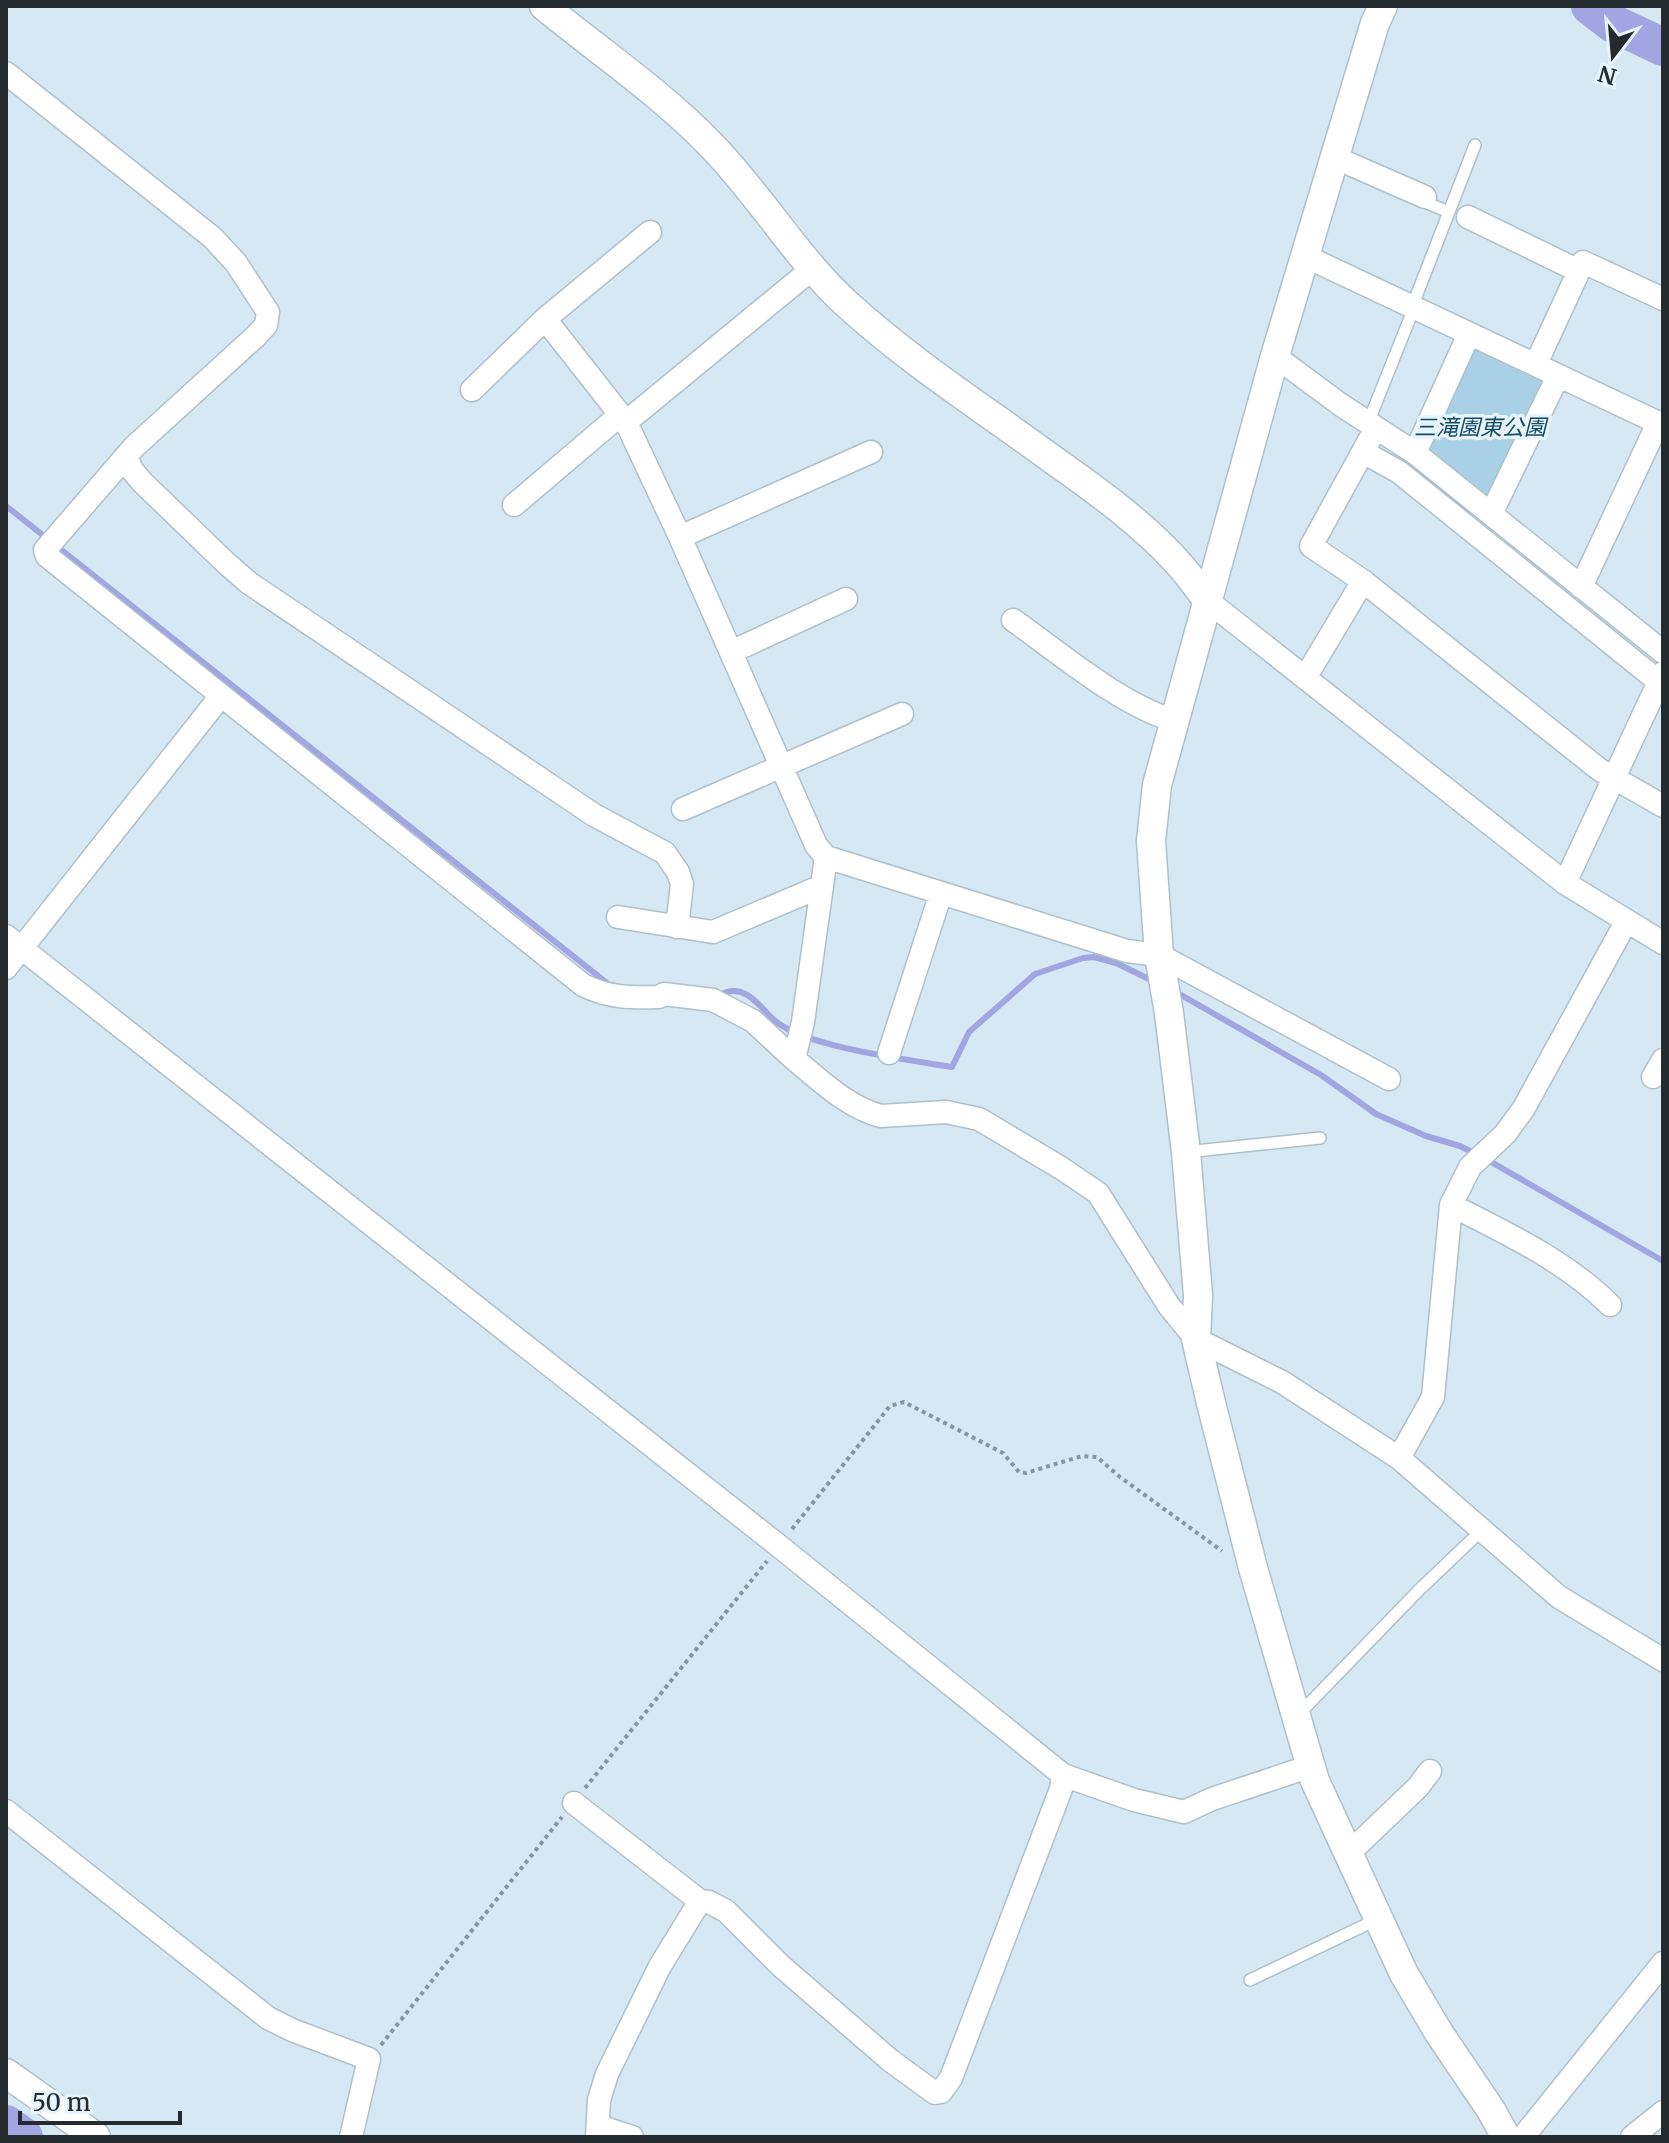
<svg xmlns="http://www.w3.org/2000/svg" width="1669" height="2143" font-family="Merriweather,'Noto Sans JP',serif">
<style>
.green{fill:#a9d0e7}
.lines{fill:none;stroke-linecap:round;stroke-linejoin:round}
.stream{stroke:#a1a5e1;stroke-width:6}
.river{stroke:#a1a5e1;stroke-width:38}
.service-casing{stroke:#aec0cb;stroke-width:14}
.minor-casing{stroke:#aec0cb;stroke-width:25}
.tertiary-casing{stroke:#aec0cb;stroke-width:31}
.path{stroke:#88959d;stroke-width:4;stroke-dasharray:4 4;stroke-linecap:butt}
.service{stroke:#fff;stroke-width:11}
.minor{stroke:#fff;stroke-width:22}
.tertiary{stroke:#fff;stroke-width:28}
.labels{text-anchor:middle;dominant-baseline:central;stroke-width:7;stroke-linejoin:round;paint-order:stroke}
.park-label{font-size:22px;font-style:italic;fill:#144a64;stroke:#e5f4fd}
</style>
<rect width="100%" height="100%" fill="#d5e8f3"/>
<path class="green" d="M1481,346L1540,377L1545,386L1491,499L1483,498L1424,447L1469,350Z"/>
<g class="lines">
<path class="stream" d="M6,506L607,983
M1174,991L1321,1075L1376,1114L1426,1136L1460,1146L1476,1154
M724,993C746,984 760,1007 774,1020C804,1047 910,1060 952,1067L969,1032L1035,974L1083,958L1094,957L1116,963L1153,981
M1486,1159L1663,1261"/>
<path class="river" d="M1590,6L1612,23L1663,47
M6,2124L24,2137"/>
<defs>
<path id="service" d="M1425,197L1427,203L1449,212
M1412,307L1475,145
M1368,423L1414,308
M1186,1152L1320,1138
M1299,1714L1418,1591L1483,1529
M1250,1980L1378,1919"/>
<path id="minor" d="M6,73L213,238L236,263L268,312L266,325L256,336L134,447L45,550L47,556L583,985C609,998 631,998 659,997L664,994L713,1000L753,1021L794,1059L803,1022L826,857
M1336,158L1425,197
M1468,217L1579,271
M1307,257L1663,425
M812,269L626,422L680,537L816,845L826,857L1127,951L1159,955L1389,1079
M545,319L650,232
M1275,356L1341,405L1415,453L1663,652
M1536,364L1583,262L1663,299
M472,390L545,319L626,422
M1376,428L1311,546L1363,581L1600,770L1663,806
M1363,452L1399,472L1663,685
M1415,453L1469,334
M126,456L132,470L142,482L226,563L249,583L594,815L665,853L678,872L682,884L677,927
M514,505L620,415
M1491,514L1558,376
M680,537L871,452
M1581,587L1658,423
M1208,601L1565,883L1663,943
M1013,620C1060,653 1120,705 1175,721
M731,652L846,599
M1305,678L1363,581
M683,809L902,714
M1565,883L1663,673
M618,917L713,932L822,886
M6,936L779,1546L1063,1775L1134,1800L1184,1812L1212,1799L1311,1766
M6,968L220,697
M889,1053L941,893
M794,1059C820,1080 848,1108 881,1116L946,1112L979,1119L1061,1168L1098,1193L1169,1306L1196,1339L1282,1382L1399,1458L1559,1597L1663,1660
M1653,1077L1663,1060
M1451,1205L1470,1167L1505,1134L1524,1108L1626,922
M1399,1458L1433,1397L1451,1205C1506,1233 1566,1261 1610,1305
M574,1803L700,1901L709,1902L726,1911L781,1966L891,2061L935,2093L941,2092L951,2078L1061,1789L1063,1775
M6,1811L268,2018L292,2030L369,2059L351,2137
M1348,1854L1418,1787L1430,1771
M598,2126L632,2137
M597,2137L599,2100L607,2074L660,1966L700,1901
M1523,2137L1663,1963
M1632,2137L1663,2112"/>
<path id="tertiary" d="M544,6C600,52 661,93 711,145C761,196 796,258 849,306C912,363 984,409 1052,459C1096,490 1142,523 1178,563C1189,575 1198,588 1208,601
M1383,6L1375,23L1275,356L1157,785L1151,841L1159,955L1169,1013L1186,1152L1198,1295L1196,1339L1211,1403L1253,1568L1315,1781L1404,1974L1439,2033L1491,2110L1506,2137
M6,2073L96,2137"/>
</defs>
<use href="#service" class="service-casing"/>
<use href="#minor" class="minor-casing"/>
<use href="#tertiary" class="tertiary-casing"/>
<path class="path" d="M792,1529L890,1406L904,1402L1003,1453L1019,1472L1026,1473L1082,1456L1097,1457L1120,1477L1222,1551
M585,1788L767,1561
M381,2045L562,1817"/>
<use href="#service" class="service"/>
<use href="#minor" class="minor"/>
<use href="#tertiary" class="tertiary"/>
</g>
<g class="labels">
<g class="park-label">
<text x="1480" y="427">三滝園東公園</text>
</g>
</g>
<rect width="1669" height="2143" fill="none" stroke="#242b2f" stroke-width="16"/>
<g transform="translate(1613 56) rotate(196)" stroke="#e5f4fd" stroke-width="6" paint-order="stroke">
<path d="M0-6L14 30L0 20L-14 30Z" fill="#242b2f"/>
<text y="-12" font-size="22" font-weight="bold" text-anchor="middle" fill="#242b2f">N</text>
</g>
<path d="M20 2111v12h160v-12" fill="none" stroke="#242b2f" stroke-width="4"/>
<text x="32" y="2111" font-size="24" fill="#242b2f" stroke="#e5f4fd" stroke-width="6" paint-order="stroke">50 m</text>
</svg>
